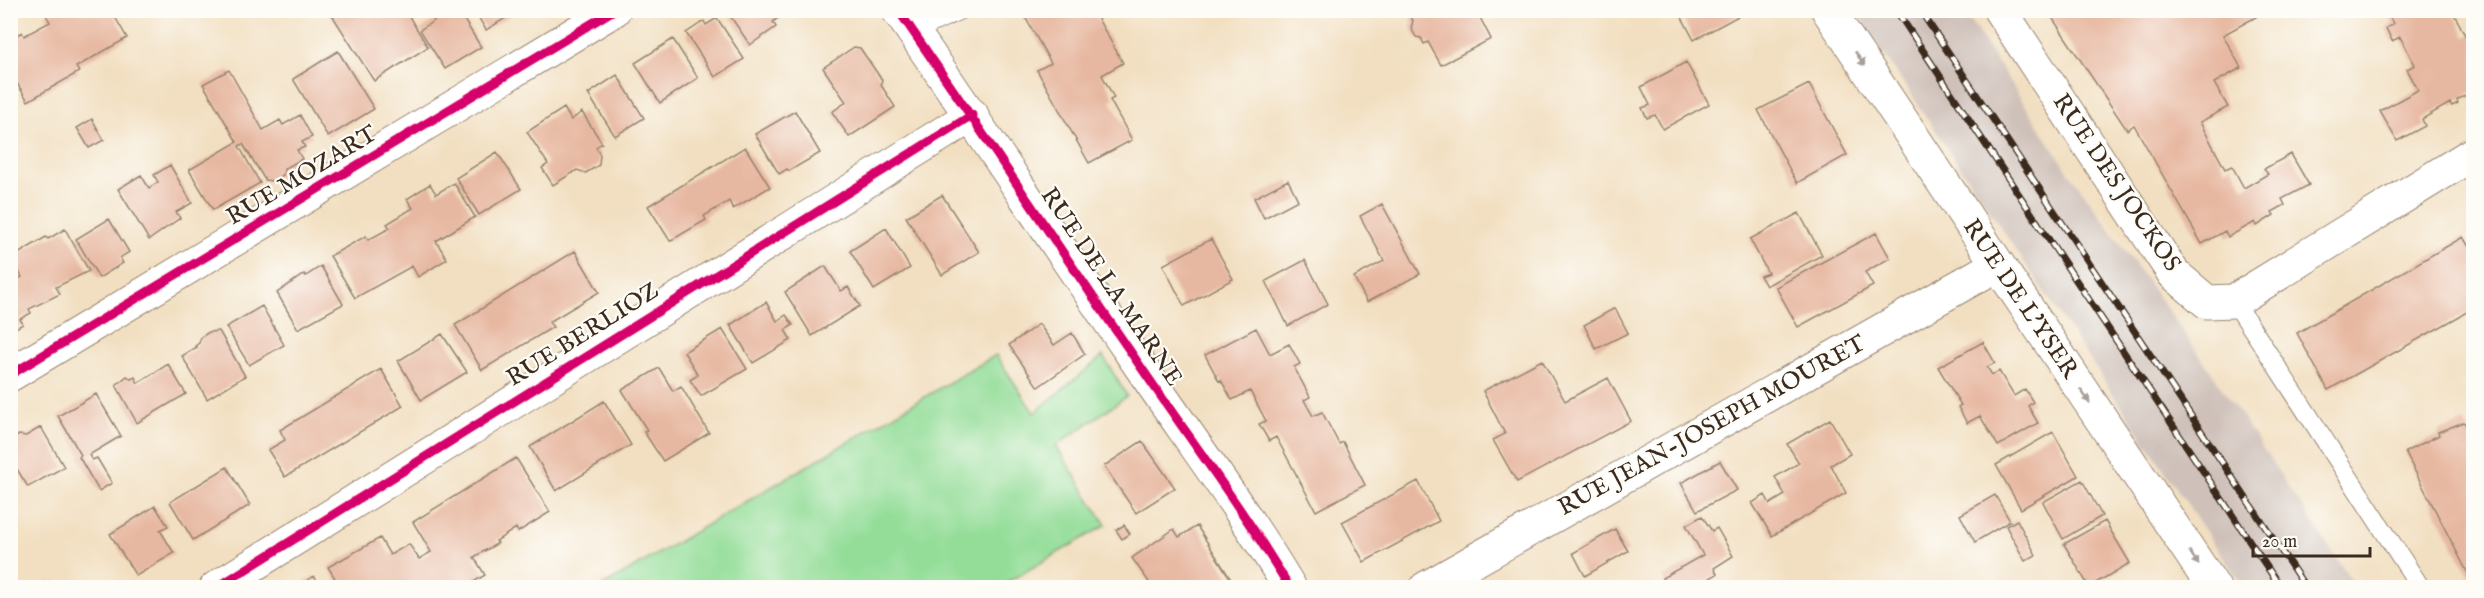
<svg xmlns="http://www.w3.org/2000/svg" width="2484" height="598" font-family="'IM FELL English',serif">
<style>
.industrial{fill:#cfc1ba}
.green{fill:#93dd98;stroke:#67845b;stroke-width:1.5}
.building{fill:#e7b8a1}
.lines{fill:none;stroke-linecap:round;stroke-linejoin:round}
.lane-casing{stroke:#968470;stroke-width:20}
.street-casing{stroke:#968470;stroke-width:35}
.lane{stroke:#fff;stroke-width:18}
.street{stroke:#fff;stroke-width:33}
.rail-casing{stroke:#3b2a1e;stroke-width:7}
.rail{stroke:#fdfcf7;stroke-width:4.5;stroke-dasharray:14;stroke-linecap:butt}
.cycleway-casing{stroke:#fdfcf7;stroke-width:13}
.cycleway{stroke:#d6006c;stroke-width:9}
.oneway{fill:#a79f9a}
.labels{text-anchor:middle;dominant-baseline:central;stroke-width:4.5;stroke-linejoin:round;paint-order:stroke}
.street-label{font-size:24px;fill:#3b2a1e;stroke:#fdfcf7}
</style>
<rect width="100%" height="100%" fill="#fdfcf7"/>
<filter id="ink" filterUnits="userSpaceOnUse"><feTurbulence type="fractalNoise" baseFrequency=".0167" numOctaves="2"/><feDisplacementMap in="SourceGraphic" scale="12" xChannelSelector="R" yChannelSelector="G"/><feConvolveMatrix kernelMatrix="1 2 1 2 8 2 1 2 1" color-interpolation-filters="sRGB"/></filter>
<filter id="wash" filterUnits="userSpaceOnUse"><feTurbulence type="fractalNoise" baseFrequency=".008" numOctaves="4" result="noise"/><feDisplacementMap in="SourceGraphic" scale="24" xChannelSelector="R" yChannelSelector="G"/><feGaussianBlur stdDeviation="1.35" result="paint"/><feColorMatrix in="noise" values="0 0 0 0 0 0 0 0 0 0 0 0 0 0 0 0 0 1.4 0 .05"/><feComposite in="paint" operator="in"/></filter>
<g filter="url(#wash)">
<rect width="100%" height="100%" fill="#f2dfc1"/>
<path class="industrial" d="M1855,11H1964L2064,165L2197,351L2356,587H2243Z"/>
<path class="green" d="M996,355L1034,413L1103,356L1127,396L1056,446L1106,525L999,587H601Z"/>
<g id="blocks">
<path class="building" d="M55,10H111L127,38L76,67L79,72L28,101L10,72V39L22,32L24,36L50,22L46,15Z
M339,10H405L428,47L374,81L332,15Z
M450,10H458L481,47L445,69L420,30Z
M474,10H519L486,30Z
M726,10H789L773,22L776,27L750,45Z
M1021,10H1093L1123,63L1102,75L1114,98L1110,100L1132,140L1089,163L1037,70L1051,63Z
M1422,10H1476L1491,39L1441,65L1428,42L1424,44L1421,38L1416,37L1411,28L1413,21L1411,18L1422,12Z
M1678,10H1743L1744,13L1694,40Z
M2047,10H2252L2256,17L2223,35L2241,68L2214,83L2228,107L2200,122L2225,169L2232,166L2244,188L2268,174L2264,169L2291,154L2309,185L2282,199L2285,205L2272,212L2274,215L2257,226L2255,222L2228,237L2225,231L2202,244L2134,125L2127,130Z
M2386,10H2452L2466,37L2472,34L2474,37V91L2457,100L2458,103L2452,106L2450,103L2422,119L2425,126L2397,141L2380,111L2418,90L2407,69L2415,65L2400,37L2392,41L2386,28L2393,24Z
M717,18L744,59L715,77L686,33L704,21L706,25Z
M673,39L698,78L660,103L635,63Z
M854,47L860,48L882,80L881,85L895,107L849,137L832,112L846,102L823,68Z
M338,51L374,109L328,137L293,79Z
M1686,62L1709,104L1663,129L1655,115L1647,118L1642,108L1650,105L1641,87Z
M229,70L263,130L280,120L283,125L300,115L312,137L302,142L305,147L297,150L302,159L284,169L283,175L272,181L265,180L243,144L239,146L260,183L213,210L189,170L237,142L203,84Z
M617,75L644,118L615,136L588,94Z
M1809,84L1847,155L1797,183L1758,110Z
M564,108L571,120L582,112L602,143L596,147L600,155L599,165L586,173L577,170L553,185L542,168L548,164L527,132Z
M795,111L820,153L789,171L787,169L779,174L755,134Z
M92,119L104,140L89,148L77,128Z
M745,147L770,187L733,209L729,201L704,216L706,220L670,241L648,206Z
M497,152L521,189L479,215L456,178Z
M170,165L192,203L176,212L180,218L149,240L118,189L141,175L149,188L158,182L154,175Z
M1288,180L1298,200L1264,218L1254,198Z
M454,183L475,217L436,241L447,259L418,277L412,266L355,298L330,256L366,236L368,240L390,228L387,224L413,208L407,199L430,184L436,194Z
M942,195L979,252L942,275L906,217Z
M1382,204L1420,274L1367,302L1354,277L1384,261L1360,216Z
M1799,213L1822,255L1766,286L1760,276L1768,273L1750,239Z
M109,219L129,252L120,258L123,263L99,278L76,239Z
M886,228L910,268L874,290L850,251Z
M65,229L89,271L56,287L60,294L29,309L31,313L20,319L23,324L10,331V283L22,277L11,258L46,237L48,239Z
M1876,233L1890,258L1865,272L1873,286L1798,327L1776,287Z
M2463,237L2474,255V308L2328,390L2297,333Z
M1211,239L1233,279L1184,306L1163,265Z
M575,251L599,292L549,322L553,327L482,370L455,325Z
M1305,260L1328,304L1288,326L1266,281Z
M321,266L343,304L298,329L277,293L304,274L306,276Z
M825,266L841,291L848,287L860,306L812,336L785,292Z
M766,302L777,321L786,315L793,325L785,330L791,340L753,363L730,325Z
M262,306L284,345L249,365L226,327Z
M1615,308L1628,333L1596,349L1584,325Z
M1039,324L1054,345L1072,333L1085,354L1038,387L1009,345Z
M1256,328L1270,354L1289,344L1300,364L1294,367L1310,397L1304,400L1313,416L1322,412L1339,444L1343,442L1365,485L1316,511L1276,437L1269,441L1259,424L1266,421L1250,391L1232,400L1221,380L1219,381L1205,355Z
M722,329L747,369L701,396L690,380L698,375L684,352Z
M219,331L245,376L207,399L182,356L197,347L195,346L199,343L201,337L209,332Z
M442,334L467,372L421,400L398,361Z
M1983,342L1995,363L1987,367L1992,375L1999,371L2014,396L2025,389L2033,402L2028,406L2038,423L1998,446L1980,416L1967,423L1958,407L1961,405L1938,367Z
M1542,360L1565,401L1608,378L1631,421L1517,482L1493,440L1505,434L1483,391Z
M168,364L186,394L137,423L116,385L127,376L131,379L135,377L138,383Z
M659,368L673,391L681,386L709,433L663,461L644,432L647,430L622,390Z
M381,369L403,406L285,477L268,450L285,440L280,430Z
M96,394L121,436L89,455L92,460L97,458L112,483L99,491L79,457L81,455L58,416Z
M604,401L631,445L556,491L530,447Z
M1830,419L1850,454L1831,465L1846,493L1772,536L1752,503L1765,495L1770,504L1785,495L1775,477L1799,463L1787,444Z
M2464,422L2474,440V585L2405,452L2439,435L2438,432Z
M41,427L64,467L28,487L10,458V440L19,435L26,436Z
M2053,432L2078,476L2021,509L1996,465Z
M1142,441L1175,488L1136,513L1104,466Z
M516,458L550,512L518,532L516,528L496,541L498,543L474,557L485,575L464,588H437L435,585L430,588H404L401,582L392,588H341L328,567L380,538L390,555L409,544L419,559L431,552L413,522Z
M1720,461L1737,490L1697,511L1681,483Z
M227,467L250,505L193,540L170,502Z
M2082,480L2102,516L2063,539L2043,502Z
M1418,481L1439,521L1364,562L1342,522Z
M1995,495L2010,521L1975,542L1960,515Z
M155,506L168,526L160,530L174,553L136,576L110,534Z
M1702,516L1712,531L1717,528L1733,556L1714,568L1717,574L1694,588H1668L1662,578L1703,555L1686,525Z
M2017,520L2036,555L2025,561L2006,526Z
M2105,521L2130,563L2089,587L2064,544Z
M1124,525L1130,534L1122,539L1116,530Z
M1197,526L1235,586L1149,588L1151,585L1132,558L1174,529L1179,537Z
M1615,529L1628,551L1585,576L1573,553Z
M314,576L321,588H296Z
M50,581L54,588H39Z"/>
</g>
</g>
<g filter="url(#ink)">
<use href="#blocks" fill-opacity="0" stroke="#968470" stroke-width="1.5"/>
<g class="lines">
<defs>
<path id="lane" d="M913,32L960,10
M2234,301L2421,588"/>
<path id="street" d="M898,10C977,123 1052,238 1130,351C1183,430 1241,506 1290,588
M1828,10L2214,588
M2000,10L2174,274L2207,302L2234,301L2474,153
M10,375L614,10
M216,588L972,115
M1426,588L1997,265"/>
</defs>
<use href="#lane" class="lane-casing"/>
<use href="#street" class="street-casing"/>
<use href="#lane" class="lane"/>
<use href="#street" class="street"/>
<defs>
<path id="rail" d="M1896,10L2281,588
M1920,10L2306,588"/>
</defs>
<use href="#rail" class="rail-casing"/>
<use href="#rail" class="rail"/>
<defs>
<path id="cycleway" d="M898,10C977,123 1052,238 1130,351C1183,430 1241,506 1290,588
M10,375L614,10
M216,588L972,115"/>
</defs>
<use href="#cycleway" class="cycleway-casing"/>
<use href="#cycleway" class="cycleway"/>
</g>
<defs><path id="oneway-solid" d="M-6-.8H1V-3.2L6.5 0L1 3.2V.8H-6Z" transform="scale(1.5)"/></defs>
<g class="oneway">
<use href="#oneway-solid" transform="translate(1860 59) rotate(56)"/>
<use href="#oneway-solid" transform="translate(2085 396) rotate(56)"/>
<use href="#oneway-solid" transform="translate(2194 558) rotate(56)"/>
</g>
</g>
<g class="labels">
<g class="street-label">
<text transform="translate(302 176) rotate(-31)">RUE MOZART</text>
<text transform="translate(2116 183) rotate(56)">RUE DES JOCKOS</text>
<text transform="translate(1111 287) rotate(56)">RUE DE LA MARNE</text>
<text transform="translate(2020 299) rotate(56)">RUE DE L'YSER</text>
<text transform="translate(583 335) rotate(-32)">RUE BERLIOZ</text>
<text transform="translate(1712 426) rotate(-29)">RUE JEAN-JOSEPH MOURET</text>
</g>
</g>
<rect width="2484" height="598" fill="none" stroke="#fdfcf7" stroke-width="36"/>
<path d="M2253 547v9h117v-9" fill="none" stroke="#3b2a1e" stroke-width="3"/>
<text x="2262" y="547" font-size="18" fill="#3b2a1e" stroke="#fdfcf7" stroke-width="4.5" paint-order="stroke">20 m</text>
</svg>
